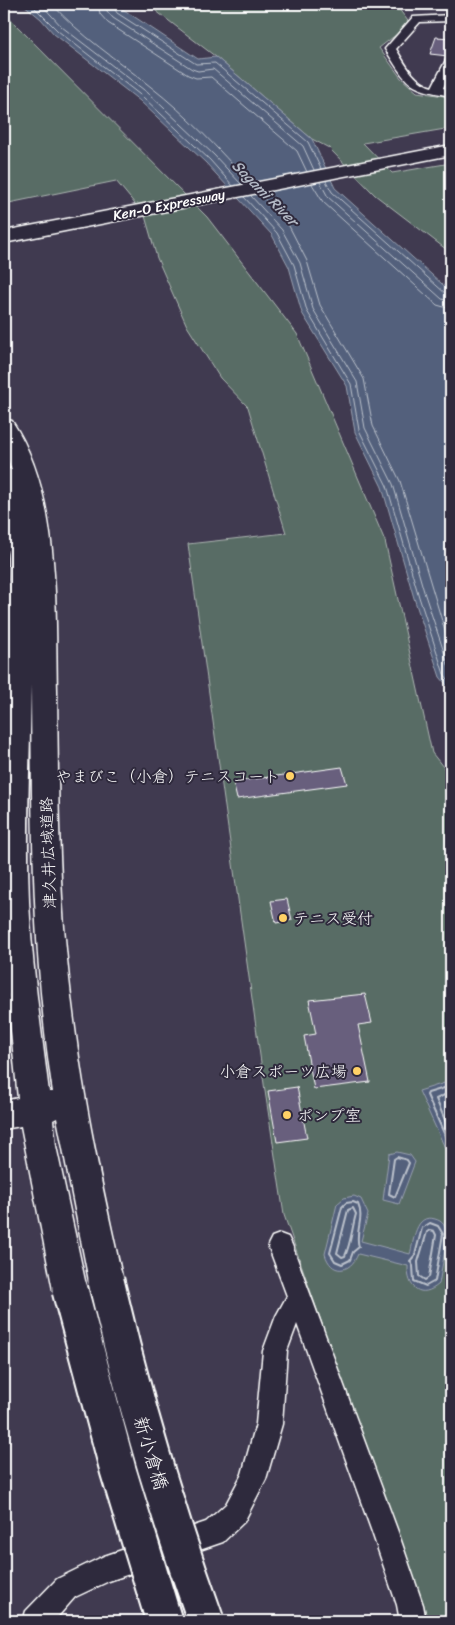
<svg xmlns="http://www.w3.org/2000/svg" width="455" height="1625" font-family="Sriracha,'Klee One',sans-serif">
<style>
.green{fill:#596c65;stroke:#acb6b2}
.water{fill:#53617c;stroke:#98a0b0}
.lines{fill:none;stroke-linecap:round;stroke-linejoin:round}
.shore-far1{stroke:#bac0cb;stroke-width:1}
.shore{stroke:#bac0cb;stroke-width:2}
.building{fill:#675f7d;stroke:#fff}
.minor-casing{stroke:#fff;stroke-width:3}
.secondary-casing{stroke:#fff;stroke-width:3}
.motorway-casing{stroke:#fff;stroke-width:3}
.minor{fill:#2f2a3d;fill-rule:evenodd}
.secondary{fill:#2f2a3d;fill-rule:evenodd}
.motorway{fill:#2f2a3d;fill-rule:evenodd}
.secondary-bridge-casing{stroke:#fff;stroke-width:39;stroke-linecap:butt}
.secondary-bridge{stroke:#2f2a3d;stroke-width:35}
.poi-dot{fill:#ffd166;stroke:#2f2a3d;stroke-width:2}
.labels{text-anchor:middle;dominant-baseline:central;stroke-width:4;stroke-linejoin:round;paint-order:stroke}
.far-street-label{font-size:14px;fill:#fff;stroke:#2f2a3d}
.far-water-label{font-size:15px;font-style:italic;fill:#b2b8c4;stroke:#2f2a3d}
.poi-label{font-size:16px;fill:#fff;stroke:#2f2a3d;text-anchor:end}
.street-label{font-size:16px;fill:#fff;stroke:#2f2a3d}
.near-street-label{font-size:19px;fill:#fff;stroke:#2f2a3d}
</style>
<rect width="100%" height="100%" fill="#403a50"/>
<filter id="ink" filterUnits="userSpaceOnUse"><feTurbulence type="fractalNoise" baseFrequency=".02" numOctaves="2"/><feDisplacementMap in="SourceGraphic" scale="10" xChannelSelector="R" yChannelSelector="G"/><feConvolveMatrix kernelMatrix="1 2 1 2 8 2 1 2 1" color-interpolation-filters="sRGB"/></filter>
<g filter="url(#ink)">
<path class="green" d="M147,4H395L408,21L397,34L379,48L401,78L417,92L451,97V128L363,143L392,173L451,163V253L375,195L329,148L312,139L216,57Z
M4,13L207,217L297,334L385,541L432,753L451,777V1621H427L425,1609L345,1390L284,1215L265,1091L188,544L286,533L248,407L220,378L187,326L157,258L145,216L116,181L4,204Z"/>
<path class="water" d="M23,4H115L198,59L216,57L312,139L335,188L451,292V690L440,677L414,598L382,487L355,432L347,386L302,313L289,267L272,235L206,163L140,101L54,34L41,19Z
M451,1081V1161L419,1091Z
M397,1152L410,1155L415,1162L399,1204L383,1200L389,1154Z
M354,1196L361,1199L368,1214L361,1241L410,1254C414,1241 415,1213 435,1219C443,1221 445,1226 448,1234L439,1284C421,1300 407,1288 408,1266L358,1254C350,1274 331,1275 325,1254L337,1204L344,1198Z"/>
<g class="lines">
<path class="shore-far1" d="M31,4L58,31L144,98L210,160L233,186
M41,4L62,27L148,93L214,155L241,184
M52,4C80,36 118,60 151,87C187,115 219,149 249,183
M98,4L100,14L108,23L188,75L196,78L211,77L297,151L307,172
M105,4L107,11L113,18L192,69L198,71L213,69L303,146L314,170
M112,4L117,13L196,64L215,63L308,142L321,169
M326,181L332,192L446,294L451,295
M320,182L328,197L442,299L451,302
M312,184L323,202L437,305L451,309
M260,194L289,226L307,261L320,305L364,379L373,426L400,481L451,651
M251,196L282,230L300,263L313,309L357,382L365,428L393,484L425,595L451,673
M244,197L277,233L294,265L307,311L351,384L359,430L387,486L419,597L444,674L451,683"/>
<path class="shore" d="M451,1086L428,1093L427,1095L451,1149
M451,1092L436,1099L451,1134
M397,1157L407,1160L409,1163L395,1197L389,1194L394,1159Z
M353,1202L358,1204C365,1219 354,1232 359,1247L353,1252L350,1260L342,1264L335,1261L330,1253L342,1207L346,1203Z
M353,1208L356,1214C352,1228 351,1243 345,1256L342,1257L337,1253L348,1210Z
M430,1223L438,1226L443,1234L435,1281L426,1286L414,1281L413,1266L410,1261L415,1255L422,1228Z
M430,1230L434,1231L436,1235L429,1277L425,1280L419,1276L418,1262L427,1232Z"/>
</g>
<path class="building" d="M436,37L451,38L448,56L430,54Z
M342,767L347,784L237,799L233,782Z
M287,899L292,920L276,923L271,901Z
M365,994L372,1023L358,1025L370,1082L314,1089L304,1036L316,1034L309,1000Z
M297,1087L307,1138L277,1142L268,1091Z"/>
<g class="lines">
<defs>
<path id="minor" d="M451,15V21L420,22L396,49C405,64 414,82 432,87L446,60L451,57V71L443,88L451,90V96C407,88 409,86 385,49L413,17Z
M280,1234L288,1237L292,1245L398,1532L423,1605L426,1621H400L397,1605L372,1532L297,1324L287,1351L282,1424L266,1479L244,1522L223,1542L109,1581L75,1597L54,1621H23L26,1611L57,1579L104,1556L206,1522L226,1504L242,1474L256,1424L263,1351L276,1316L287,1296L268,1245L272,1237Z"/>
<path id="secondary" d="M4,419L12,421C61,494 55,606 57,690C58,769 58,848 64,927C69,985 76,1043 86,1101C96,1161 110,1221 123,1281L118,1293L106,1298L94,1293L89,1281L57,1118L53,1120L56,1146L87,1290L82,1302L70,1307L58,1302L53,1290L21,1126L4,1129V1101L18,1098L4,964V737L9,608L8,558L4,519V468L12,470L4,449ZM31,685C32,822 32,957 53,1092H49C41,1029 32,966 29,902C26,830 30,758 31,685Z"/>
<path id="motorway" d="M451,145V155L4,243V231Z"/>
</defs>
<use href="#minor" class="minor-casing"/>
<use href="#secondary" class="secondary-casing"/>
<use href="#motorway" class="motorway-casing"/>
<use href="#minor" class="minor"/>
<use href="#secondary" class="secondary"/>
<use href="#motorway" class="motorway"/>
<defs>
<path id="secondary-bridge" d="M106,1281C133,1396 166,1510 206,1621
M70,1290L118,1470L164,1621"/>
</defs>
<use href="#secondary-bridge" class="secondary-bridge-casing"/>
<use href="#secondary-bridge" class="secondary-bridge"/>
</g>
</g>
<g class="poi-dot">
<circle cx="290" cy="776" r="5"/>
<circle cx="283" cy="918" r="5"/>
<circle cx="357" cy="1071" r="5"/>
<circle cx="287" cy="1115" r="5"/>
</g>
<g class="labels">
<g class="far-street-label">
<text transform="translate(169 205) rotate(-11)">Ken-O Expressway</text>
</g>
<g class="far-water-label">
<text transform="translate(265 193) rotate(45)">Sagami River</text>
</g>
<g class="poi-label">
<text x="280" y="776">やまびこ（小倉）テニスコート</text>
<text x="293" y="918" text-anchor="start">テニス受付</text>
<text x="347" y="1071">小倉スポーツ広場</text>
<text x="297" y="1115" text-anchor="start">ポンプ室</text>
</g>
<g class="street-label">
<text transform="translate(48 853) rotate(-92)">津久井広域道路</text>
</g>
<g class="near-street-label">
<text transform="translate(151 1453) rotate(73)">新小倉橋</text>
</g>
</g>
<rect width="455" height="1625" fill="none" stroke="#2f2a3d" stroke-width="20"/>
<rect x="10" y="10" width="435" height="1605" fill="none" stroke="#fff" stroke-width="2" filter="url(#ink)"/>
</svg>
